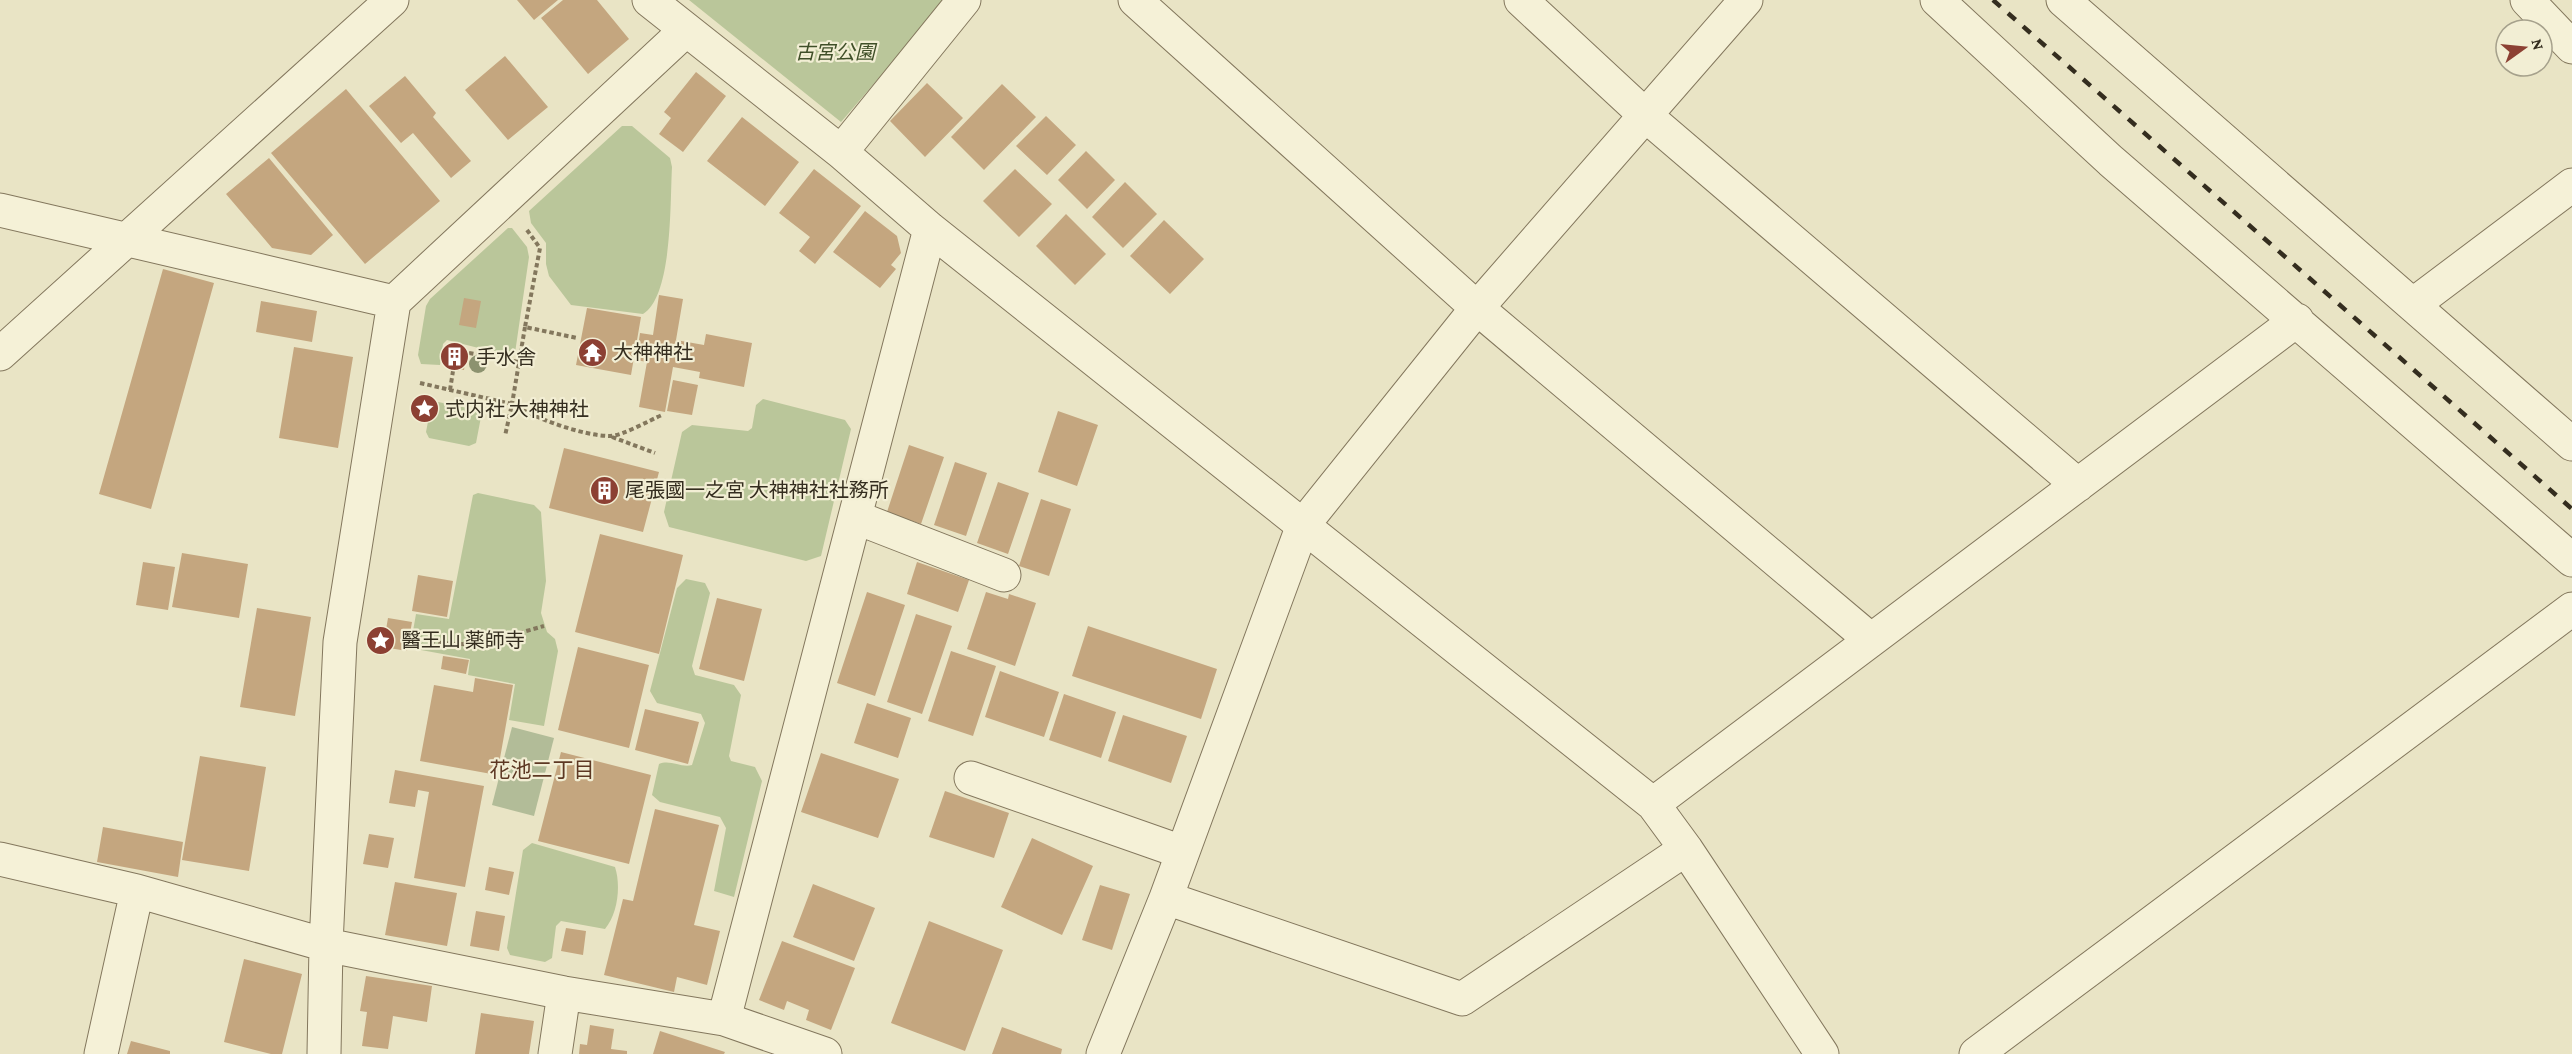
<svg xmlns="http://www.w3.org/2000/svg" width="2572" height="1054" font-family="'Crimson Pro','Noto Sans JP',serif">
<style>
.green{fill:#bac69a}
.cemetery{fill:#b2bc98}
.building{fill:#c4a67f}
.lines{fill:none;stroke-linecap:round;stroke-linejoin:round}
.minor-casing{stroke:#83775d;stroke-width:35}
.tertiary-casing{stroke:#83775d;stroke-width:35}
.path{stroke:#83775d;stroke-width:4;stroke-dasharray:4.5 3;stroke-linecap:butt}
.minor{stroke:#f5f1d7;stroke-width:33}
.tertiary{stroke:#f5f1d7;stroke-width:33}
.rail{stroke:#342d1f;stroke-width:4.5;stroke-dasharray:10 10;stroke-linecap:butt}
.tree{fill:#8c926f}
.labels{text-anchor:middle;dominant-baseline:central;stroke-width:4.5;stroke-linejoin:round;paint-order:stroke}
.park-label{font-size:20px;font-style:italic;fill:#3f4f28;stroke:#f2eed4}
.poi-label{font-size:20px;fill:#342d1f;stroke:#f2eed4;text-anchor:start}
.neighbourhood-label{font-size:21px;fill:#5d3823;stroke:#f2eed4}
</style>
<rect width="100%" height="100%" fill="#e9e4c5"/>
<path class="green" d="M689,0H946L841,122Z
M622,126H632L670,158L672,167C670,201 673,296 643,314L571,305L549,276L546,264V243L531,223L529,211Z
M508,228H512L527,247L529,257L515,353L510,356L447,340L443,344L440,365L421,364L418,355L426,306L430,299Z
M763,399L845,420L851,429L821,556L806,561L669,527L664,512L682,432L692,425L748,431L752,428L756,405Z
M438,402L477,410L481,417L476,443L469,446L429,438L426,432L431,406Z
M478,493L534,505L541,512L546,581L541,613L547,632L555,639L558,651L544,726L509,720L515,684L468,675L470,659L410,648L416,614L449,619L473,495Z
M686,579L705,583L710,593L692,666L695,675L734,685L741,695L729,756L731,761L755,767L762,781L734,897L714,891L726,828L720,817L660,802L652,795L659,764C670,759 681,768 692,765L705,723L701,714L657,703L650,691L677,588Z
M532,843L615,867C621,885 618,914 605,929L561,921L556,926L552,958L545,962L510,955L507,948L523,850Z"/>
<path class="cemetery" d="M512,727L554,738L534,816L492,805Z"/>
<path class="building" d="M517,0H558L534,20Z
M563,0H597L629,39L588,74L541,18Z
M505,56L548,107L508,140L465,90Z
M696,72L726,96L683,152L659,134L671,118L664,112Z
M405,76L436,113L433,117L471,161L451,178L413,133L401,143L369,106Z
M927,83L963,118L925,157L890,121Z
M1002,84L1036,117L984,170L951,137Z
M346,89L440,201L365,264L271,153Z
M1046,116L1076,145L1047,175L1016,146Z
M742,117L799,162L765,206L707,161Z
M1086,151L1115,180L1087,209L1058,180Z
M269,158L333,235L311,255L272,248L226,194Z
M814,169L861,206L815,264L799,251L810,237L779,213Z
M1015,169L1052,204L1019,237L983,201Z
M1125,182L1157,214L1123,248L1092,217Z
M865,211L897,236L901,253L891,265L896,269L880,288L833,252Z
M1066,214L1106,254L1075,285L1036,246Z
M1164,220L1204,259L1170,294L1130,256Z
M163,269L214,283L151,509L99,494Z
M659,295L683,299L676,340L704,345L706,334L752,343L744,387L699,378L700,372L673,367L665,412L639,407L647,362L636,360L640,333L653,335Z
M464,298L481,301L476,328L459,325Z
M261,301L317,311L312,342L256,332Z
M587,308L641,317L631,375L576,365Z
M447,346L467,349L464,370L443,366Z
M294,347L353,357L338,448L279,438Z
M673,380L698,385L692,415L667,411Z
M1058,411L1098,425L1077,486L1038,472Z
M909,445L944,457L921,524L887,512Z
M564,448L659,472L643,532L549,508Z
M955,462L987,473L966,536L934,525Z
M998,482L1029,493L1008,554L977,543Z
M1041,499L1071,509L1049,576L1019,566Z
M600,534L683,555L659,654L575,632Z
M182,553L248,564L239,618L172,607Z
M143,562L175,567L168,610L136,605Z
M917,562L969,580L958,612L907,594Z
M418,575L453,581L447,617L412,611Z
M867,592L905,605L875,696L837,683Z
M986,592L1008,599L1009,594L1036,603L1015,666L967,649Z
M717,598L762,609L744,681L699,669Z
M257,608L311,617L295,716L240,707Z
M916,614L952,626L922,714L887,702Z
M388,618L412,622L407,651L383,647Z
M1088,626L1217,669L1201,719L1072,676Z
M578,647L649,665L629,748L558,730Z
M951,651L996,666L973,736L928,721Z
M443,656L469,660L466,674L441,669Z
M1000,671L1059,692L1044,737L985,717Z
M475,678L513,685L497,775L420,761L434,685L473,692Z
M1064,694L1116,712L1101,758L1049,740Z
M867,703L911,718L898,758L854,743Z
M645,709L699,722L688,764L635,750Z
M1123,715L1187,736L1171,783L1108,761Z
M561,752L651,775L629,864L538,841Z
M821,753L899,779L878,838L801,812Z
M200,756L266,767L249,871L182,860Z
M395,770L484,786L465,887L414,878L429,792L418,790L415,807L389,803Z
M945,791L1009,813L994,858L929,837Z
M655,809L719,825L694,925L720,931L707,985L677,977L674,992L604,975L623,899L633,901Z
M103,827L183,842L178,877L97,862Z
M369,834L394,838L388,868L363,864Z
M1032,838L1093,866L1062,935L1001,907Z
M489,867L514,872L509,895L485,890Z
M395,882L457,893L447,946L385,935Z
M813,884L875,908L854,961L793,937Z
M1100,885L1130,894L1112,950L1082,940Z
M476,911L505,916L499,951L470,946Z
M929,921L1003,950L965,1051L891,1023Z
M566,928L586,931L583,955L561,951Z
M782,941L855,968L831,1030L806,1020L809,1010L787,1001L784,1010L759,1000Z
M244,959L302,974L282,1054H271L224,1042Z
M366,976L432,986L427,1022L393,1016L388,1049L362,1046L367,1012L360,1011Z
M481,1013L534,1021L529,1054H475Z
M590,1025L614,1029L611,1049L627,1051V1054H579L580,1044L587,1045Z
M1002,1027L1062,1049L1061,1054H992Z
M660,1031L725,1052L724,1054H653Z
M131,1041L170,1051V1054H127Z"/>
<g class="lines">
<defs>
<path id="minor" d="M649,0L841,152L930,229L1653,804L1686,849L1822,1054
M1135,0L1477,308L1871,640
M1521,0L1645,115L2078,485
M1937,0L2111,161L2572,560
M2063,0L2572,444
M2527,0L2572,47
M841,152L964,0
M0,210L394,302
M2414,304L2572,185
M0,354L392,0
M855,517L1004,575
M971,778L1182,852
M1653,804L2297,320
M0,859L137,891L326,945L564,993L724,1019L825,1054
M1166,898L1462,999L1686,849
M724,1019L930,229
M101,1054L137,891
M324,1054L326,945L340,642L394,302L686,30
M555,1054L564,993
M1103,1054L1166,898L1303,525L1477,308L1746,0"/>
<path id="tertiary" d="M1976,1054L2572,609"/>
</defs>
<use href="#minor" class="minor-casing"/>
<use href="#tertiary" class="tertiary-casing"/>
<path class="path" d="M527,230L540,248L525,327L577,338
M525,327L512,404C534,418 583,436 610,436C622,436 650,420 662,415
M469,353L519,362
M420,383L512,404L505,436
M450,390L453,371
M612,437L655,453
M409,636L441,643L477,645L544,626"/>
<use href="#minor" class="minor"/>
<use href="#tertiary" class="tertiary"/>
<path class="rail" d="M1993,0L2572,509"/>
</g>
<circle class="tree" cx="478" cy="364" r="9"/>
<defs>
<symbol id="temple-disc" viewBox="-11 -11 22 22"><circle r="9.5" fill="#8c4033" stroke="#f2eed4"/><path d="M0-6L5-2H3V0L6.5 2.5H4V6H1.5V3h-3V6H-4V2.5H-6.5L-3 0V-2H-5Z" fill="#fff"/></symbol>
<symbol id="building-disc" viewBox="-11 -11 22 22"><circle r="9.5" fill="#8c4033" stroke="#f2eed4"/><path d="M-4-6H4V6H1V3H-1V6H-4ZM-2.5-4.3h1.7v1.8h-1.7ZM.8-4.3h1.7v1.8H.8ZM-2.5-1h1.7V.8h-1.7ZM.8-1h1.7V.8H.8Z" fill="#fff"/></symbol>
<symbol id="sight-disc" viewBox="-11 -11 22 22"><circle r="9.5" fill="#8c4033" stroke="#f2eed4"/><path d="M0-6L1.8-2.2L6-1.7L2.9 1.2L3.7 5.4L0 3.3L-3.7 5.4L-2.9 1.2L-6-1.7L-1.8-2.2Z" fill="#fff"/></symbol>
</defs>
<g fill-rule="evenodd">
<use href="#temple-disc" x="576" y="336" width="33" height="33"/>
<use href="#building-disc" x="438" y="340" width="33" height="33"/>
<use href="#sight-disc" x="408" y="392" width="33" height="33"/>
<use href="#building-disc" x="588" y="474" width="33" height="33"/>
<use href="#sight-disc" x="364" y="624" width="33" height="33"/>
</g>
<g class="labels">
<g class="park-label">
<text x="835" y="52">古宮公園</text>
</g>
<g class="poi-label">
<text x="613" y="352">大神神社</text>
<text x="476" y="357">手水舎</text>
<text x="445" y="409">式内社 大神神社</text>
<text x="625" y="490">尾張國一之宮 大神神社社務所</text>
<text x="401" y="640">醫王山 薬師寺</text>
</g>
<g class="neighbourhood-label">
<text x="542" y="770">花池二丁目</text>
</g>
</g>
<g transform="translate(2524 48) rotate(75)"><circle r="28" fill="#f2eed4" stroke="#a6a18c" stroke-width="1.5"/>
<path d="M0-4.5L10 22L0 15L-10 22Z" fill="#8c4033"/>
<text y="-9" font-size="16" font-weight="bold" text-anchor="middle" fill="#342d1f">N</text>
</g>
</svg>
